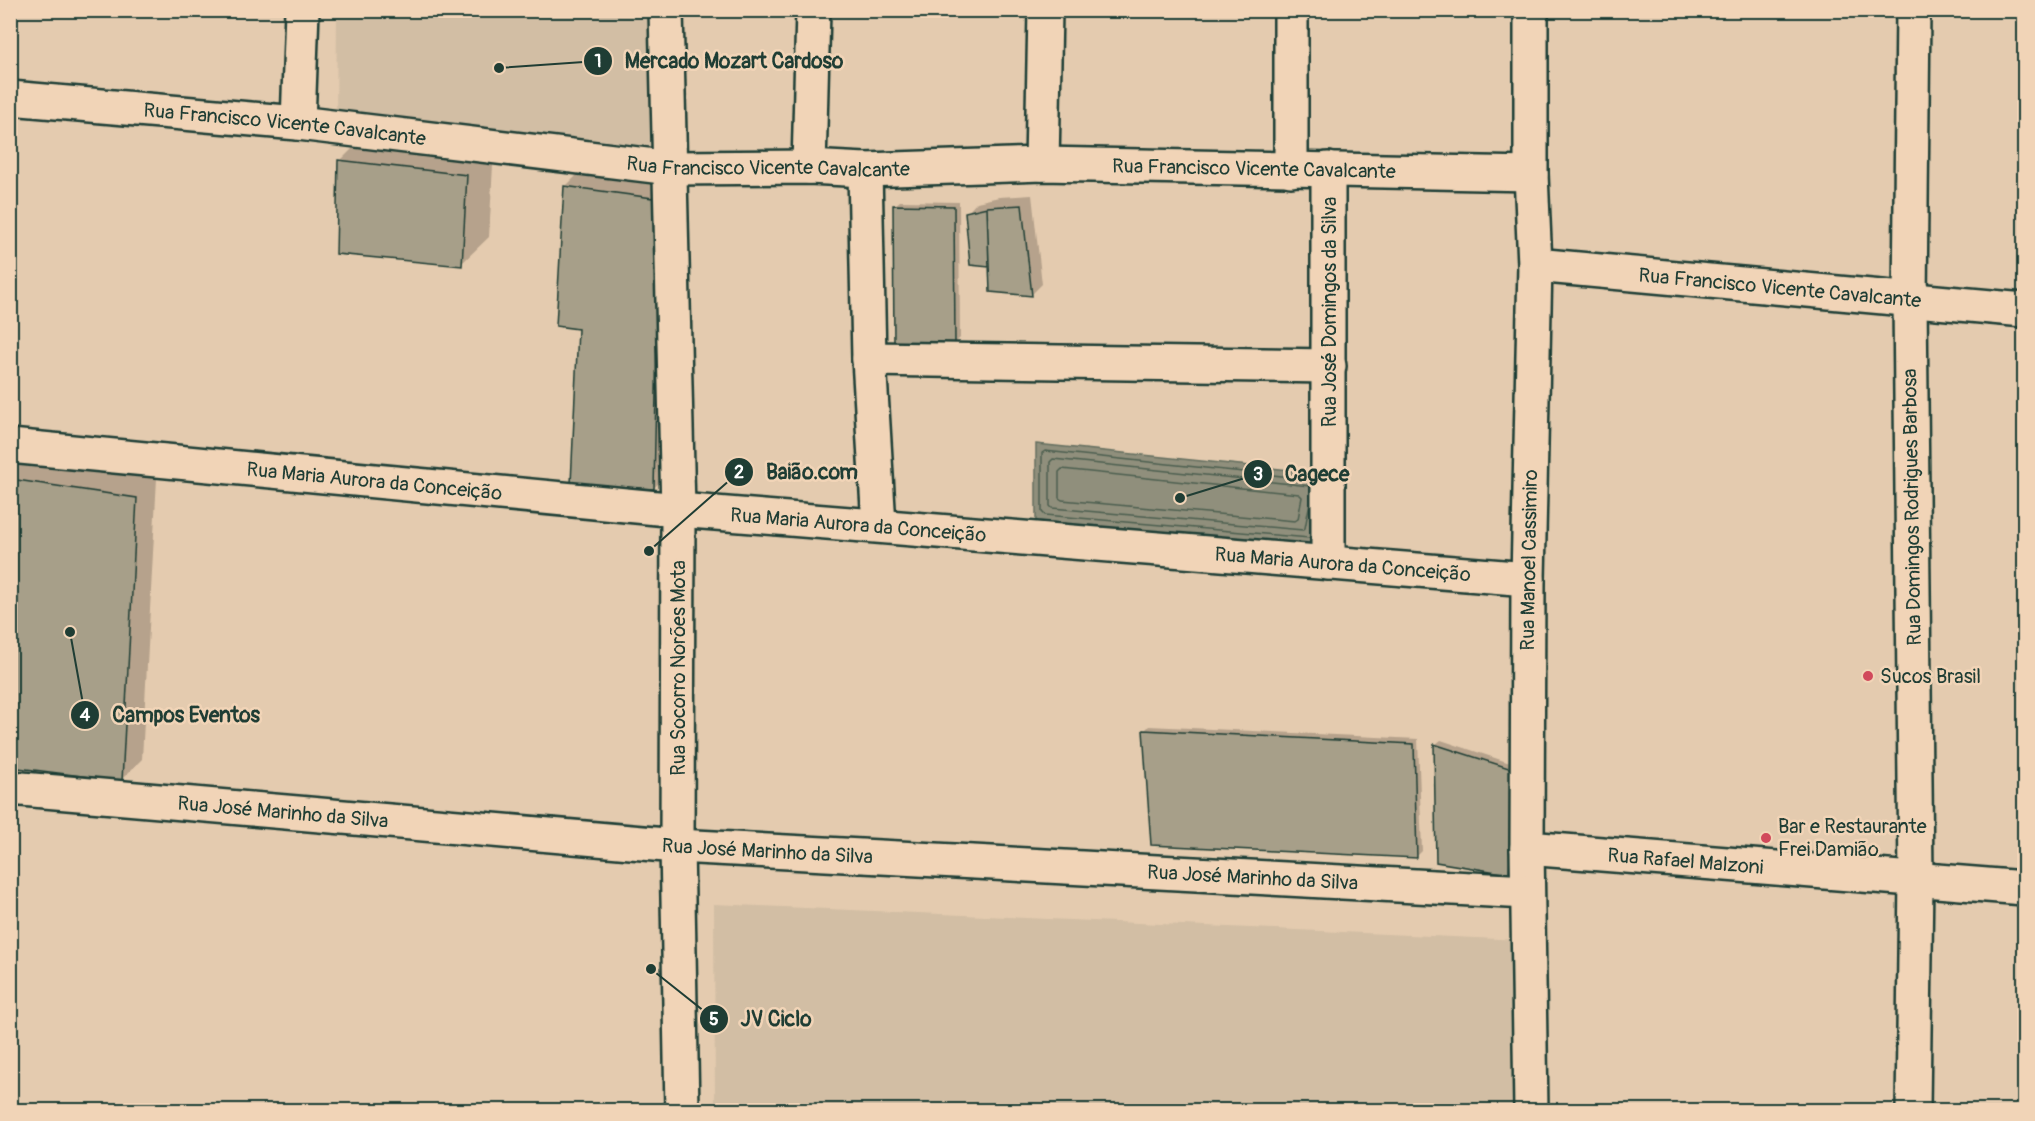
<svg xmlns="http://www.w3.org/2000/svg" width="2035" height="1121" font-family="Pangolin,sans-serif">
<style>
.built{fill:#d2bea4}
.water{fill:#908f7b;stroke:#636e5f;stroke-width:1.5}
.shadow{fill:#0003}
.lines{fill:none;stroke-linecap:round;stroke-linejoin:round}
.shore{stroke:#4c5e50;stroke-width:1.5}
.building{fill:#a79f89;stroke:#1f3d34;stroke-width:1.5}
.minor-casing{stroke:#1f3d34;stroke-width:38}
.minor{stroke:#f1d4b7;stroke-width:33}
.poi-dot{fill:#d1495b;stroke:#f1d4b7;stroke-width:2}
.labels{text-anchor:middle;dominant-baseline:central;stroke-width:5;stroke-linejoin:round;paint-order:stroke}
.street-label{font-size:20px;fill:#1f3d34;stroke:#f1d4b7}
.poi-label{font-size:20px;fill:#1f3d34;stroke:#f1d4b7;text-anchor:start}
.leader{fill:none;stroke:#1f3d34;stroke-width:2}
.callout-dot{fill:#1f3d34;stroke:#f1d4b7;stroke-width:2}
.mark-label{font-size:18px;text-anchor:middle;font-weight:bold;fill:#fff}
.callout-label{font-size:21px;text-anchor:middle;font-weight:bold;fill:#1f3d34;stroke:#f1d4b7;stroke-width:5;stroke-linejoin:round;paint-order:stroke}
</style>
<rect width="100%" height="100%" fill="#e4cbaf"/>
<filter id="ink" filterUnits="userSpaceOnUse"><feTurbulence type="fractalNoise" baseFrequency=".0167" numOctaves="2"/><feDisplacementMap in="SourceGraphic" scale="12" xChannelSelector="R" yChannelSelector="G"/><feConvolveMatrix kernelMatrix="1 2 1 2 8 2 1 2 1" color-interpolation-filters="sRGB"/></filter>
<g filter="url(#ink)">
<path class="built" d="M337,11H662L663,156L336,125Z
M714,904L1521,940L1520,1110H715Z"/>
<path class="water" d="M1036,444L1329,474L1316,545L1036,521Z"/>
<path class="shadow" d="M368,133L494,147L489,237L461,264L340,161Z
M586,166L680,180L674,467L654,488L580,328L565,187Z
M1032,195L1042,284L1031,295L991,266L971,264L967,213L977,202L999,197Z
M900,201L959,202L960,338L955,343L895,205Z
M10,456L157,478L142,759L122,779L10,765Z
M1149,726L1418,739L1422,851L1417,856L1144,731Z
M1441,740L1519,766L1513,867L1508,872L1437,861L1436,744Z"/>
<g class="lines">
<path class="shore" d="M1062,469L1299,494L1302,497L1298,519L1295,521L1062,500L1059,498V472Z
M1310,479L1045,451L1042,453V512L1045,515L1310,538
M1310,486L1053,459L1050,462V506L1052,508L1303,530L1305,528L1310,502"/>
</g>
<path class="building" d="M338,160L467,175L462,266L336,254Z
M564,186L660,199L654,489L571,484L578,329L556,326Z
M893,205L954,206L955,344H894Z
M1022,205L1032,296L990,292L987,207Z
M987,207L989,267L970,265L965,212Z
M10,479L137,498L122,781L10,767Z
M1143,730L1414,744L1417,858L1151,845Z
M1434,744L1515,770L1509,874L1436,862Z"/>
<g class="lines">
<defs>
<g id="minor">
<path d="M666,10L678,510L677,846L682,1110"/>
<path d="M1291,10V170"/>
<path d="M1531,10V174L1535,265L1528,579L1527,848L1531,1110"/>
<path id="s1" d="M10,98L298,123L671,168L809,167L865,170L1042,164L1531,174"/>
<path d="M298,123L302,10"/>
<path d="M1042,164L1045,10"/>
<path d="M809,167L813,10"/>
<path d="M865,170L869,359L879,525"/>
<path id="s2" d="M1535,265L2024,310"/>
<path d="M869,359L1329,366"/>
<path id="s3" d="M10,446L678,510L1528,579"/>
<path d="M1328,563V169"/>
<path id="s4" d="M10,788L677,846L1527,892"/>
<path id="s5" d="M1527,848L2024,888"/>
<path d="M1913,1110L1916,878L1910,300L1913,10"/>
</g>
</defs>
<use href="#minor" class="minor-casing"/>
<use href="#minor" class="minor"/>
</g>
</g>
<g class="poi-dot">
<circle cx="1868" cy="676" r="6"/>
<circle cx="1766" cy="838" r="6"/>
</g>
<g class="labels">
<g class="street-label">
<text stroke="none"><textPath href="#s1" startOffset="276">Rua Francisco Vicente Cavalcante</textPath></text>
<text stroke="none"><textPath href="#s1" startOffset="762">Rua Francisco Vicente Cavalcante</textPath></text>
<text stroke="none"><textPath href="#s1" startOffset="1248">Rua Francisco Vicente Cavalcante</textPath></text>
<text stroke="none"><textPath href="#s2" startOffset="246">Rua Francisco Vicente Cavalcante</textPath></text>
<text transform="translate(1329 312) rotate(-90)">Rua José Domingos da Silva</text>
<text stroke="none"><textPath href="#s3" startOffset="366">Rua Maria Aurora da Conceição</textPath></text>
<text transform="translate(1912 507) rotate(-91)">Rua Domingos Rodrigues Barbosa</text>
<text stroke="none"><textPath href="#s3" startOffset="852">Rua Maria Aurora da Conceição</textPath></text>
<text transform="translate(1529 560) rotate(-89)">Rua Manoel Cassimiro</text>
<text stroke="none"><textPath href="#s3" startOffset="1338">Rua Maria Aurora da Conceição</textPath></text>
<text transform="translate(678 668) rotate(-90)">Rua Socorro Norões Mota</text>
<text stroke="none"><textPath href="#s4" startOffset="274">Rua José Marinho da Silva</textPath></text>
<text stroke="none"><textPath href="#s4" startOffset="760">Rua José Marinho da Silva</textPath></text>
<text stroke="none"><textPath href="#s5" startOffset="159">Rua Rafael Malzoni</textPath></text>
<text stroke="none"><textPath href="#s4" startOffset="1246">Rua José Marinho da Silva</textPath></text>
</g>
<g class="poi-label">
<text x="1880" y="676">Sucos Brasil</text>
<text x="1778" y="826">Bar e Restaurante<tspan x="1778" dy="23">Frei Damião</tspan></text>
</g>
</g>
<path class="leader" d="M499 68L598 61M649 551L739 472M1180 498L1258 474M70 632L85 715M651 969L714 1019"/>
<g class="callout-dot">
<circle cx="499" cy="68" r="6"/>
<circle cx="649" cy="551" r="6"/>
<circle cx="1180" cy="498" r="6"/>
<circle cx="70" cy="632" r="6"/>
<circle cx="651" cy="969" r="6"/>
<circle cx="598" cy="61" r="15"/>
<circle cx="739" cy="472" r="15"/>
<circle cx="1258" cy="474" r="15"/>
<circle cx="85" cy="715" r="15"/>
<circle cx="714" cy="1019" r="15"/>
</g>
<g class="mark-label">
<text x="598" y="67">1</text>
<text x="739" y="478">2</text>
<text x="1258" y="480">3</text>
<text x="85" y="721">4</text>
<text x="714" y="1025">5</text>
</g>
<g class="callout-label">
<text x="734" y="68">Mercado Mozart Cardoso</text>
<text x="812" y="479">Baião.com</text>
<text x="1317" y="481">Cagece</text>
<text x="186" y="722">Campos Eventos</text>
<text x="776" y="1026">JV Ciclo</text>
</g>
<rect width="2035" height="1121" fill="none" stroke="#f1d4b7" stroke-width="36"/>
<rect x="18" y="18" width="1999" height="1085" fill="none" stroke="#1f3d34" stroke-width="2" filter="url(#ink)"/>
</svg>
